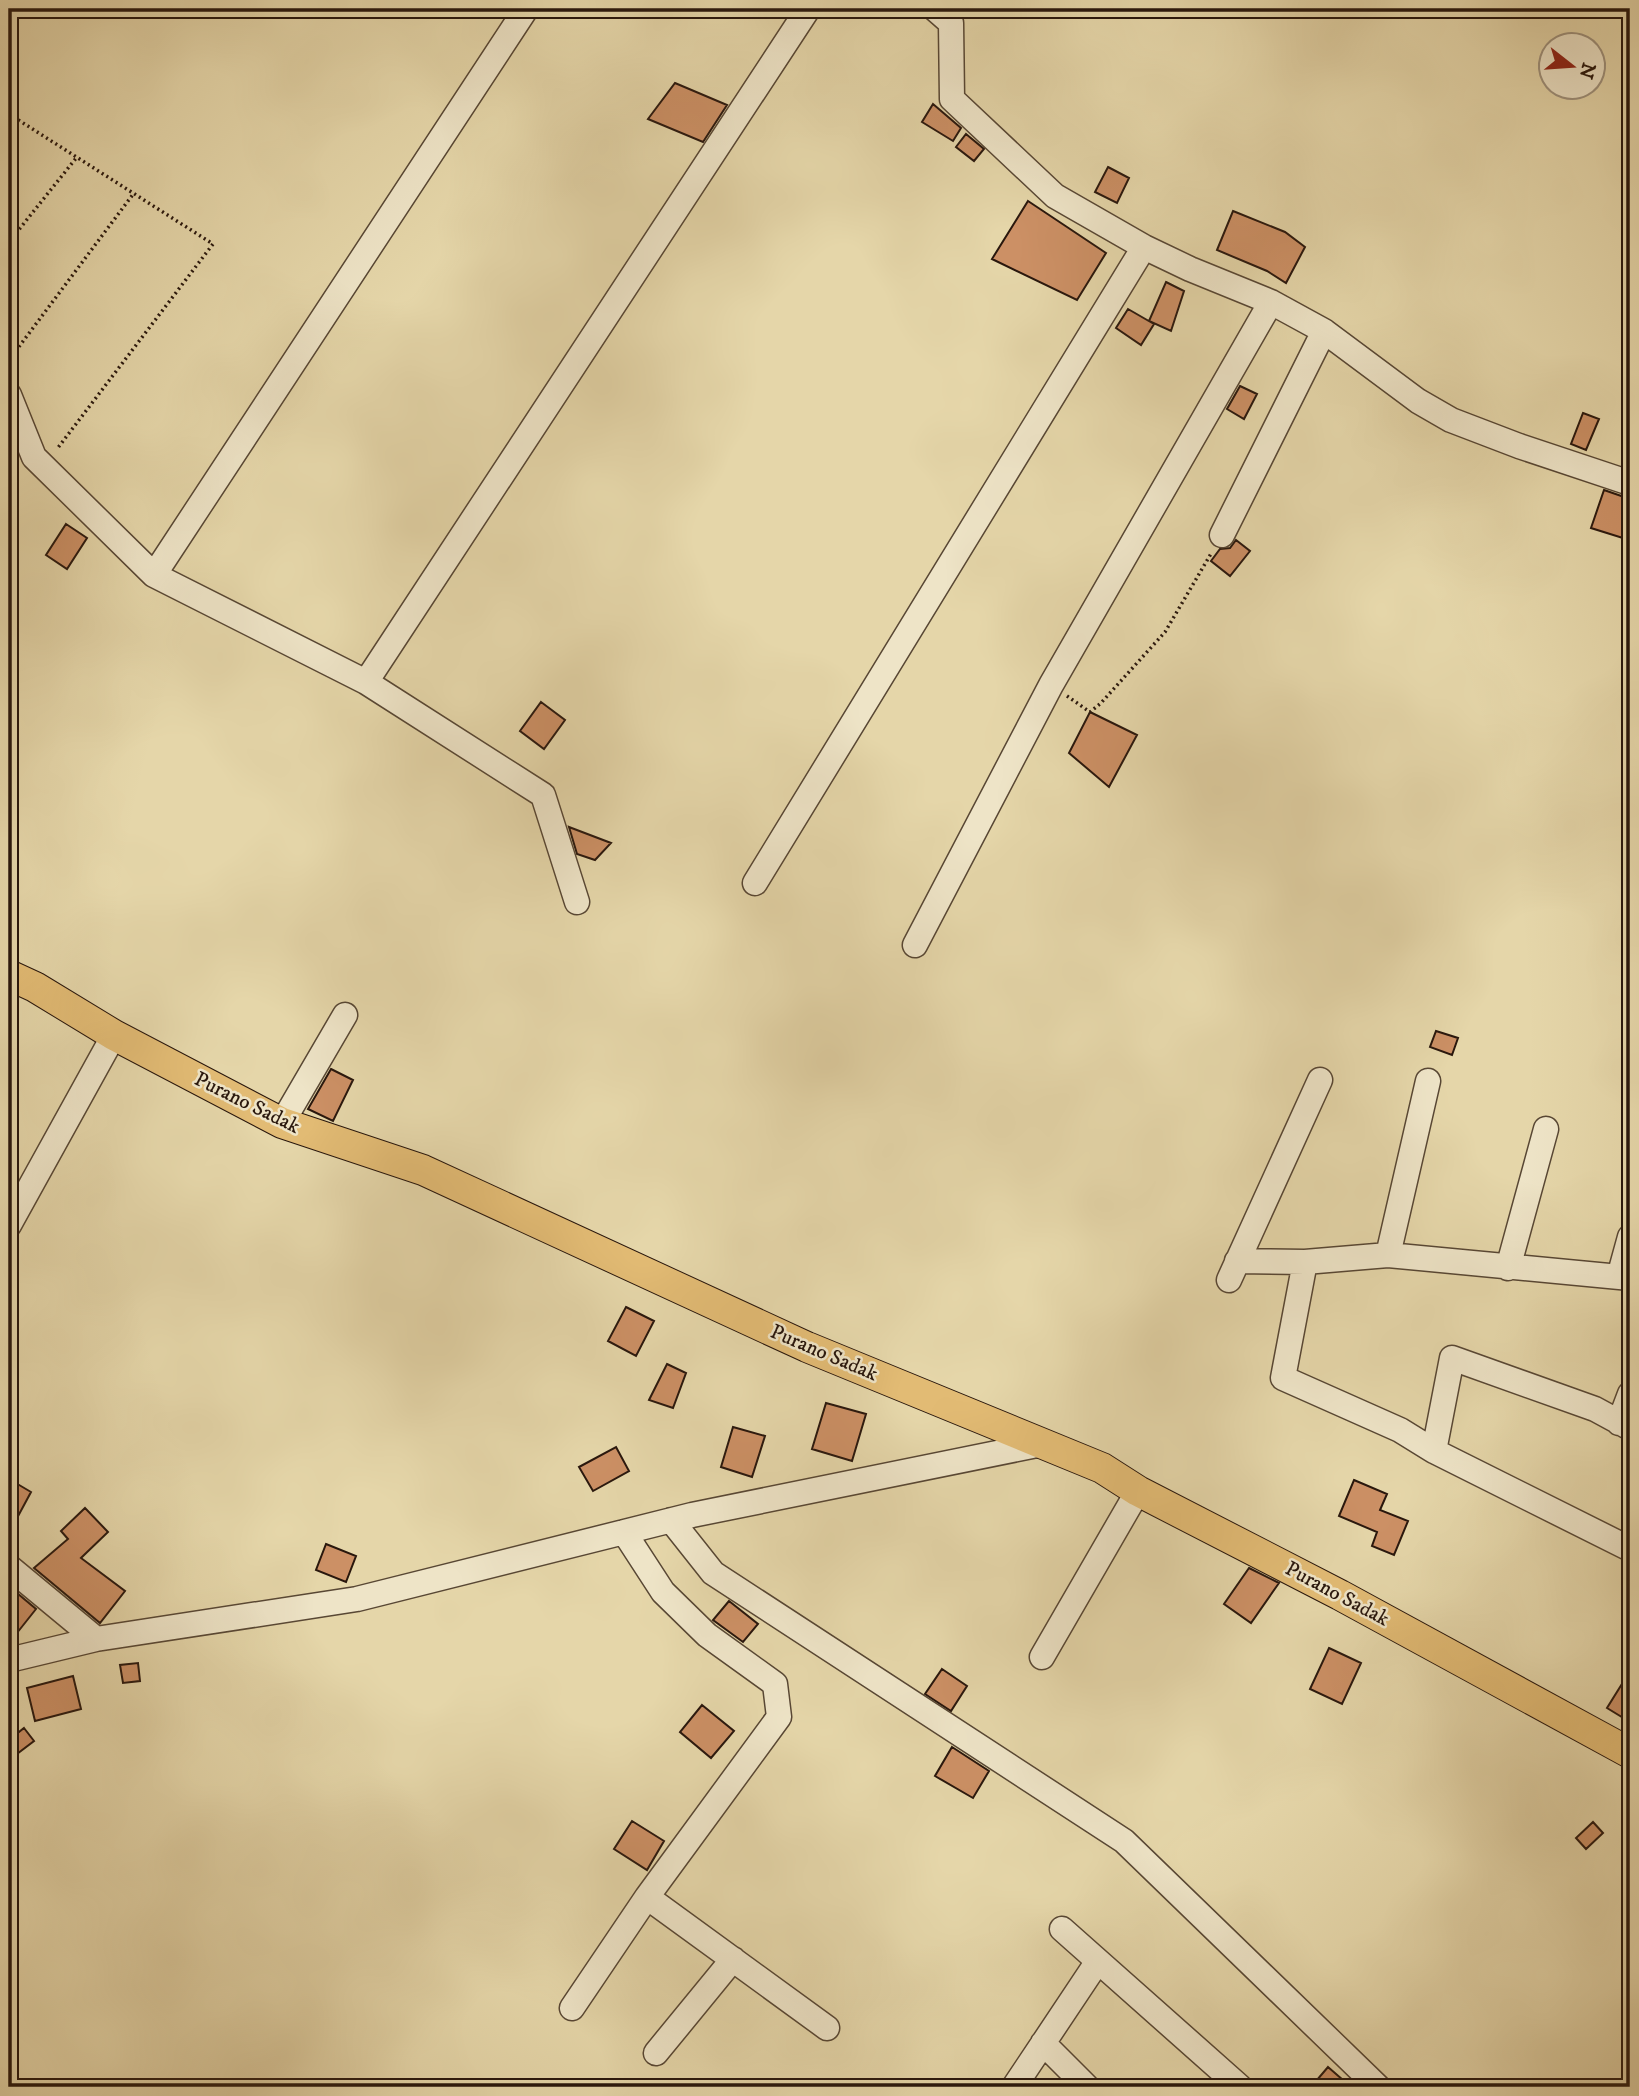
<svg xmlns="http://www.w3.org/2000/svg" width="1639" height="2096" font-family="'IM FELL DW Pica',serif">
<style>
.building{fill:#cc9065;stroke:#29170d;stroke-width:2}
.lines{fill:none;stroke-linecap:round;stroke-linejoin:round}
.minor-casing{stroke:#584734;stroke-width:27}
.major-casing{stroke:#29170d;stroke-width:32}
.path{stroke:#29170d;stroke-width:3.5;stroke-dasharray:2 3.5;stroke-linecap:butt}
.minor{stroke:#eee4c7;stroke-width:24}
.major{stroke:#e2bb74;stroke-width:30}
.labels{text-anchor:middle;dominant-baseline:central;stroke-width:5;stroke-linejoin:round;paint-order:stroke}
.street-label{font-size:21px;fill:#29170d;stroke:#eee4c7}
</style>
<rect width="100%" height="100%" fill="#e5d6a9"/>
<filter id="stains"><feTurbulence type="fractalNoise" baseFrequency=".00286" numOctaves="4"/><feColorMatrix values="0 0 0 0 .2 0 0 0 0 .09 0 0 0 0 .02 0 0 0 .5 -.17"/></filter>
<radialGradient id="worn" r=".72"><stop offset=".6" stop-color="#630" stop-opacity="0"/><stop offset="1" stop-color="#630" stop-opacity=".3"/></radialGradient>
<path class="building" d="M675,83L727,105L703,142L648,119Z
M933,104L961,128L953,141L922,122Z
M966,134L984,149L974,161L956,147Z
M1108,167L1129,178L1117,203L1095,192Z
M1028,201L1106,253L1077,300L992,259Z
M1233,211L1285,232L1305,247L1286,283L1267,271L1217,250Z
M1166,282L1184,291L1171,331L1149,321Z
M1128,309L1154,324L1141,345L1116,328Z
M1240,386L1257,394L1244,419L1227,409Z
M1583,413L1599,419L1586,450L1571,444Z
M1604,490L1630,499V527L1626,539L1591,528Z
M66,524L87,538L67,569L46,555Z
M1236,540L1250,551L1230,576L1211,561L1220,549L1230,548Z
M541,702L565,720L544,749L520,731Z
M1090,712L1137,735L1109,787L1069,753Z
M569,827L611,843L595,860L577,854Z
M1436,1031L1458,1038L1452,1055L1430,1047Z
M331,1069L353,1080L333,1121L308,1109Z
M626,1307L654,1321L636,1356L608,1341Z
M667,1364L686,1373L673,1408L649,1400Z
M826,1403L866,1414L852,1461L812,1449Z
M733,1427L765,1436L752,1477L721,1467Z
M616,1447L629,1471L593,1491L579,1467Z
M9,1479L31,1492L9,1533Z
M1354,1480L1387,1494L1380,1510L1408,1521L1394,1555L1372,1546L1377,1532L1339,1516Z
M85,1508L108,1532L81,1558L125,1591L100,1623L34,1568L68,1539L61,1531Z
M326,1544L356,1556L346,1582L316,1570Z
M1249,1568L1279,1583L1251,1623L1224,1604Z
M11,1588L36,1609L9,1643V1590Z
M729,1601L758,1624L743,1642L713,1620Z
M1329,1648L1361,1663L1342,1704L1310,1689Z
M138,1663L140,1681L123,1683L120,1665Z
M942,1669L967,1686L951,1711L925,1694Z
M1630,1671V1722L1607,1708Z
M73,1676L81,1709L35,1721L27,1688Z
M702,1705L734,1731L711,1758L680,1732Z
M24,1728L34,1741L9,1760V1740Z
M952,1747L989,1771L973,1798L935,1776Z
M632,1821L664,1841L647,1870L614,1849Z
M1593,1822L1603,1833L1586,1849L1576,1838Z
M1328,2067L1351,2087H1311Z"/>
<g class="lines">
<defs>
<path id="minor" d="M935,9L951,23L952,99L1055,196L1144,247L1190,269L1271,302L1324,331L1418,401L1451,420L1519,446L1630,483
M9,395L34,457L154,575L366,682L543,795L577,902
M1222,535L1324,331
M154,575L526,9
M366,682L808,9
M755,883L1144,247
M915,945L1051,685L1271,302
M282,1123L345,1015
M9,1225L114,1035
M1388,1255L1428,1081
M1237,1261L1305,1262L1388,1255L1630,1278
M1305,1262L1283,1378L1400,1430L1434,1451L1630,1549
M1508,1268L1546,1129
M1619,1277L1630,1237
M1229,1280L1320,1080
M1619,1423L1630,1394
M1434,1451L1452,1358L1595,1409L1630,1428
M671,1520L713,1573L1124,1841L1378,2087
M624,1532L663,1592L707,1635L775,1684L779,1717L647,1897L827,2028
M9,1567L96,1639
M1042,1657L1138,1491
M9,1660L96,1639L357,1599L692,1515L1042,1444
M1062,1929L1240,2087
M572,2008L647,1897
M1043,2043L1087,2087
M656,2053L733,1959
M1014,2087L1098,1961"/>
<path id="major" d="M9,975L35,987L114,1035L282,1123L423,1170L807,1347L1102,1468L1138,1491L1340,1595L1630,1753"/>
</defs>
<use href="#minor" class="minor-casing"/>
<use href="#major" class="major-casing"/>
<path class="path" d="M9,114L213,244L57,449
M9,242L77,157
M9,360L134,193
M1067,696L1090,712L1101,703L1165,632L1212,552"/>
<use href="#minor" class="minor"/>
<use href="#major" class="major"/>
</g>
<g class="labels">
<g class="street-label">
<text transform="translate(247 1103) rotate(26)">Purano Sadak</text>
<text transform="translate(824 1353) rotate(23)">Purano Sadak</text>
<text transform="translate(1337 1594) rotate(28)">Purano Sadak</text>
</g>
</g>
<rect width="1639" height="2096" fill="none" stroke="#e5d6a9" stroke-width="35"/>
<rect x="10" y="10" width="1618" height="2075" fill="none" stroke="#29170d" stroke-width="3.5"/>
<rect x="18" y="18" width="1604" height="2061" fill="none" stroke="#29170d" stroke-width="2"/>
<g transform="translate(1572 66) rotate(107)"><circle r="33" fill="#eee4c7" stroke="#9f927d" stroke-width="2"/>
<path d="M0-5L12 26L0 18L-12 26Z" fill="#8f2418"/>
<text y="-10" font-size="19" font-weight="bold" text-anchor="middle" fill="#29170d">N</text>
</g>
<rect width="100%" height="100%" filter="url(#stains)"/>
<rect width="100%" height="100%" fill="url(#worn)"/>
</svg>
